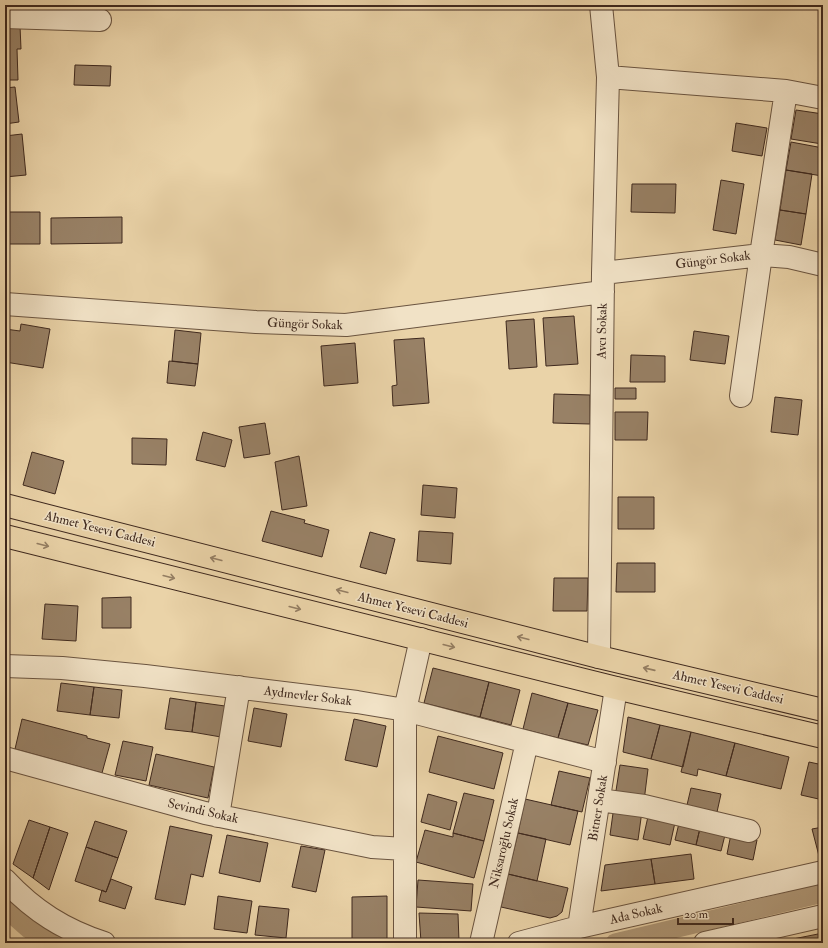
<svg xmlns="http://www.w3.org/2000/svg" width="828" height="948" font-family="'IM FELL Double Pica',serif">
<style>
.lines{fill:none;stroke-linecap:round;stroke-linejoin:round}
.canal{stroke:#b09979;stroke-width:19}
.building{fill:#988166;stroke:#3f291e}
.minor-casing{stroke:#6a5440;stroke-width:24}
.highway-casing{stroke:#3f291e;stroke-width:24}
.minor{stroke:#f1e2c6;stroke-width:22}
.highway{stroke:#ead3a8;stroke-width:22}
.oneway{stroke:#947e63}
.labels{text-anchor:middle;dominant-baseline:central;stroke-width:3;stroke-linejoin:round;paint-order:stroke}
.street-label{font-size:13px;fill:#3f291e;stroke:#f1e2c6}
</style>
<rect width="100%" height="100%" fill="#ead3a8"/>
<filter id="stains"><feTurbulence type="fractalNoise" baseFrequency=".005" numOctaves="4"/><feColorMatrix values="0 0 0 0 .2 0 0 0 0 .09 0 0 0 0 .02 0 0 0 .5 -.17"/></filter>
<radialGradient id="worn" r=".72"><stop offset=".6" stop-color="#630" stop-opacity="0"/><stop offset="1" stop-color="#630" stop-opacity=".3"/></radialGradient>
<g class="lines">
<path class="canal" d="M5,908L29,929L51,943
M615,943L823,893"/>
</g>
<path class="building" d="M36,5H71V10L36,9Z
M20,26L21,49H17L18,80H5V27Z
M75,65L111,66L110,86L74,85Z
M15,87L19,122L5,124V88Z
M796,110L823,114L822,144L791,139Z
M736,123L767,128L762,156L732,151Z
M22,134L26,175L5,177V136Z
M791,142L823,148L822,176L786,170Z
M786,170L812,174L806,214L780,210Z
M721,180L744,184L736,234L713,230Z
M632,184H676L675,213L631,212Z
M780,210L806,214L801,245L775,240Z
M7,212H40V244H7Z
M122,217V243L51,244V218Z
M574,316L578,364L546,366L543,318Z
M534,319L537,367L509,369L506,321Z
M21,324L50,329L43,368L5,362V329L20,331Z
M175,330L201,333L198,364L172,361Z
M694,331L729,336L725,364L690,360Z
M424,338L429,403L393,406L392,386L397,385L394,340Z
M355,343L358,383L324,386L321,346Z
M631,355L665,356V382H630Z
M169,361L198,364L195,386L167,383Z
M615,388H636V399H615Z
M554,394L590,395V424L553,423Z
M775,397L802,400L798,435L771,432Z
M615,412H648L647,440H615Z
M265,423L270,454L244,458L239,427Z
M203,432L232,440L225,467L196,460Z
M132,438L167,439L166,465L132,464Z
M32,452L64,461L55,494L23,485Z
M299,456L307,506L282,510L275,462Z
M423,485L457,488L455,518L421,515Z
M618,497H654V529H618Z
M271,511L305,520L304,523L329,530L322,557L262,541Z
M419,531L453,533L451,564L417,561Z
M370,532L395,539L386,574L360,567Z
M617,563H655V592H616Z
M554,578H588L587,611H553Z
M131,597V628H102V598Z
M45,604L78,606L76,641L42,639Z
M433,668L489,682L480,717L424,703Z
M489,682L520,690L511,725L480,717Z
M61,683L94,687L90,715L57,711Z
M94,687L122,690L119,718L90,715Z
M532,693L568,703L558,738L523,729Z
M170,698L196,702L192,732L165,729Z
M196,702L225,706L221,737L192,732Z
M568,703L598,710L588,745L558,738Z
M254,708L287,714L281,747L248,741Z
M628,717L660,725L651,759L623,752Z
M22,719L87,736V738L110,744L102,773L15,749Z
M354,719L386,726L377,767L345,760Z
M660,725L691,732L683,767L651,759Z
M691,732L735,743L726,776L698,769L697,776L681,772Z
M438,736L503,753L494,789L429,772Z
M123,741L153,747L146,781L115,775Z
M735,743L789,757L781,789L726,776Z
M156,754L214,767L208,798L149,785Z
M809,762L823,765V800L801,795Z
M620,765L648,769L644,801L615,797Z
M559,771L590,778L582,812L551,805Z
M691,788L721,794L717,812L687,805Z
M464,793L494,800L484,841L453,833Z
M428,794L457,802L450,830L421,822Z
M525,799L578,811L570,845L518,833Z
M614,806L642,811L638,840L610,835Z
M649,812L676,818L670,845L643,839Z
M680,819L701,824L696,845L675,840Z
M29,820L50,827L33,878L13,864Z
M95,821L127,831L118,858L86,847Z
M701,824L726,831L721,851L696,845Z
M170,826L212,835L203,877L191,874L185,905L155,899Z
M50,827L68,833L49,890L33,878Z
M823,827V855L819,856L812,829Z
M425,830L453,837V833L484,841L474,878L416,862Z
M518,833L546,839L537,881L508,874Z
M731,834L757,840L753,860L727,854Z
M227,835L268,843L260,882L219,873Z
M301,846L325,850L316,892L292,887Z
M86,847L118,858L106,892L75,881Z
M691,854L694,879L655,884L651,859Z
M651,859L655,884L601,891L605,865Z
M508,874L568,888L562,912L557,916L550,918L501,907Z
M111,879L132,887L125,909L99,901L102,890L106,892Z
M418,880L473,884L471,911L416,907Z
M218,896L252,901L247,933L214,929Z
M387,896V943H352V897Z
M259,906L289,909L286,938L255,935Z
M419,913L458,914L459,941L421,942Z
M823,933V943H783V941Z"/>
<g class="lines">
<defs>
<path id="minor" d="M5,17L100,20
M608,77L786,91L823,98
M603,273L761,255L789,257L823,265
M5,304L256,322L346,325L603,292
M741,396L761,255L786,91
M599,657L603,273L608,77L601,5
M5,666L62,668L145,676L357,702L405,710L605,762
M5,758L205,813L372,847L405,849
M599,800L644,806L749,831
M218,816L239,687
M5,880C34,911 64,930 104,943
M579,927L616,688
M405,943V710L421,639
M481,943L527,742
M519,943L579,927L823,872
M705,943L823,916"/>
<path id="highway" d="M5,505L599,657L823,710
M5,536L616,688L823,737"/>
</defs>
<use href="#minor" class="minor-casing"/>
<use href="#highway" class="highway-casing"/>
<use href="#minor" class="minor"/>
<use href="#highway" class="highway"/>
</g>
<defs><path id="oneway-shaft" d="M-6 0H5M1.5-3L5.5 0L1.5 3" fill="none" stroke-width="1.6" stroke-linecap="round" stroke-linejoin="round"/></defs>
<g class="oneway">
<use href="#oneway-shaft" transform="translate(43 545) rotate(14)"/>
<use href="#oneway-shaft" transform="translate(216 559) rotate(-166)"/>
<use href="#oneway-shaft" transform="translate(169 577) rotate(14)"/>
<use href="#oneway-shaft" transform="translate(342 591) rotate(-166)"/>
<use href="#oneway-shaft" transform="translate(295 608) rotate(14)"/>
<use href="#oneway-shaft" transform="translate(523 638) rotate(-166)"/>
<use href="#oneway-shaft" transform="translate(449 646) rotate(14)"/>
<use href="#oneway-shaft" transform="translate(649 669) rotate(-167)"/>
</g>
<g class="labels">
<g class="street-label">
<text transform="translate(713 260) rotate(-7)">Güngör Sokak</text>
<text transform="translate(305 324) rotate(2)">Güngör Sokak</text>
<text transform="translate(602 331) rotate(-89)">Avcı Sokak</text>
<text transform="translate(100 529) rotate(14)">Ahmet Yesevi Caddesi</text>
<text transform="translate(413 610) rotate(14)">Ahmet Yesevi Caddesi</text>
<text transform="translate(728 687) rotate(13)">Ahmet Yesevi Caddesi</text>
<text transform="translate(308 696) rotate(7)">Aydınevler Sokak</text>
<text transform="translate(598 808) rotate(-81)">Bitner Sokak</text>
<text transform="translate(203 811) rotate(13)">Sevindi Sokak</text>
<text transform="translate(504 843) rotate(-77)">Niksaroğlu Sokak</text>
<text transform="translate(636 914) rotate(-13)">Ada Sokak</text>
</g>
</g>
<rect width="828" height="948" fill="none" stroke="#ead3a8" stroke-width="20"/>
<rect x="6" y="6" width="816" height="936" fill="none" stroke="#3f291e" stroke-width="2"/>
<rect x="10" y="10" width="808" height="928" fill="none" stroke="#3f291e"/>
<path d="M678 918v6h55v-6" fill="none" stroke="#3f291e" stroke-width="2"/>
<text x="684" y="918" font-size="12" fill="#3f291e" stroke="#f1e2c6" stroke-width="3" paint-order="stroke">20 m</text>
<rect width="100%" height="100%" filter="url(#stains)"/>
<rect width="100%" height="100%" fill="url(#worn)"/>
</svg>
